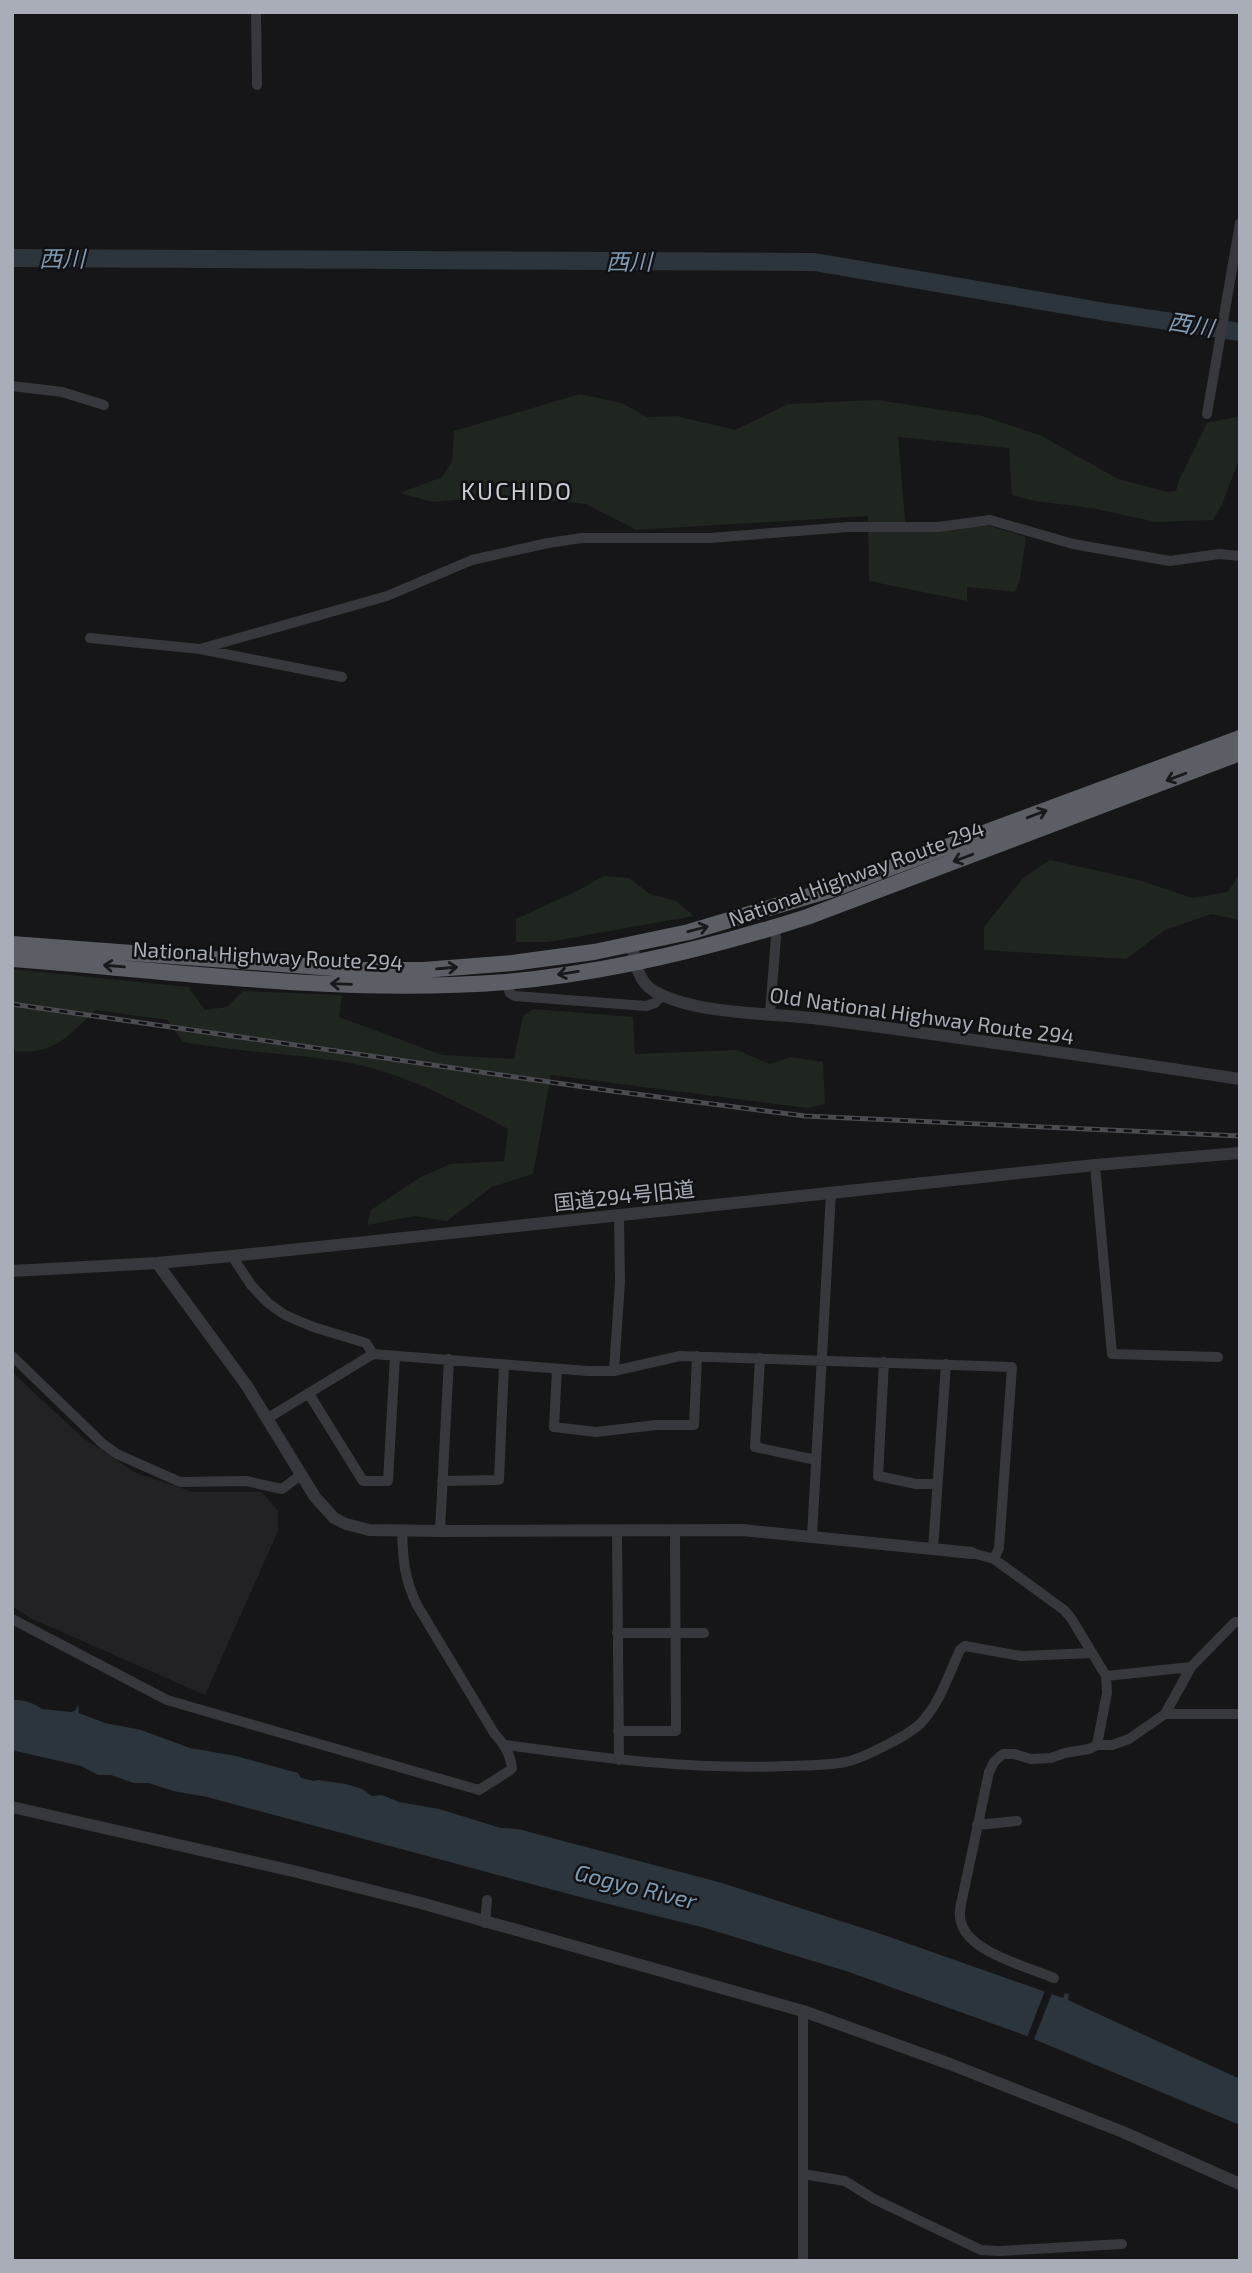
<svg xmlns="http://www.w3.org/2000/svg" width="1252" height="2273" font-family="'Exo 2','Noto Sans JP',sans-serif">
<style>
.built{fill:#222225}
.green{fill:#1e261f}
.water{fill:#2c353c}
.pier{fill:#161618}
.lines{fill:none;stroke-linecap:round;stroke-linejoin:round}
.river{stroke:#2c353c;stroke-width:18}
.minor{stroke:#37383d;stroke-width:10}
.tertiary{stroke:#37383d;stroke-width:12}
.trunk{stroke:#5b5e65;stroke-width:16}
.rail-casing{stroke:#4a4c52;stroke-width:5}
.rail{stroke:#111113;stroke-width:2.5;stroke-dasharray:8;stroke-linecap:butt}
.oneway{stroke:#18191b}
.labels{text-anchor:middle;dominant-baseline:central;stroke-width:5;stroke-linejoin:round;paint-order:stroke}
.street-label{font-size:21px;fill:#a8adb8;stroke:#111113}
.water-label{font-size:23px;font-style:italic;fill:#7f9bb3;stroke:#111113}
.quarter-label{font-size:24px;letter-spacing:2px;fill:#c9ccd4;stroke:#111113}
</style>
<rect width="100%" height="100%" fill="#161618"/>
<path class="built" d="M12,1372L83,1438L136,1473L193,1492H262L278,1511V1531L205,1695L30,1618L12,1606Z"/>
<path class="green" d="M580,394L622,403L647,417L677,416L735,430L788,404L877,400L982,416L1040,435L1118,479L1168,492L1176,491L1179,480L1207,423L1240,416V457L1222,504L1213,520L1156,522L1092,508L1034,501L1012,495L1009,448L898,437L906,532L990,526L1026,537L1020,580L1015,592L967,587V601L869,581L868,516L636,530L586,504L503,496L433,502L400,493L442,477L452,462L454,431Z
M1050,860L1139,880L1192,898L1228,892L1240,873V920L1211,914L1165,930L1126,959L984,950V927L1023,878Z
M604,876L629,878L650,894L676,901L694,916L548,942H516V919L575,892Z
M12,969L188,987L205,1010L227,1007L243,991L342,995L339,1017L442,1055L514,1059L523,1016L533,1009L633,1017L635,1054L737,1050L770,1064L791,1057L823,1062L825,1104L807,1108L551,1075L533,1174L492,1187L447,1221L414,1216L367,1225L371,1210L419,1178L450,1164L504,1161L508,1129C456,1101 403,1072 344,1062C291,1053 236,1052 183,1042L167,1020L96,1010C67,1036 55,1056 12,1051Z"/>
<path class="water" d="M12,1700C25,1700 32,1702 42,1709L71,1712L76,1710L78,1704L79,1713L105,1723L141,1730L190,1748L236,1756L298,1773L301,1778L314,1781L318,1780L346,1784L362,1789L372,1796L382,1795L399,1802L439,1809L501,1828L518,1829L722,1883L881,1934L1063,1998L1065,1993L1069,1994L1068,2000L1240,2079V2125L1019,2033L846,1971L705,1928L580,1897L207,1797L173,1791L149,1783H134L111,1775H98L81,1766L16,1751L12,1749Z"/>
<path class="pier" d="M1046,1988L1053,1991L1033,2042L1026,2040Z"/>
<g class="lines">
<path class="river" d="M12,258L814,262L1106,312L1240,332"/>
<path class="minor" d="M256,12L257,85
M12,386L62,392L104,405
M1207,414L1240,223
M90,638L200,649L342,677
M200,649L387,596L472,560L548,543L582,538H710L848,527H938L990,520L1073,544L1170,561L1219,554L1240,556
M506,982L510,993L515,996L646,1006L655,1003L662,995
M770,1013L776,937L774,927
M1095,1165L1112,1354L1218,1357
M232,1256L251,1285L268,1303L285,1315L313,1327L366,1343L373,1354
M12,1356L103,1444L117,1454L180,1482L246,1481L282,1489L302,1474
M760,1358L755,1447L816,1460
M884,1362L878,1476L916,1484H937
M557,1369L554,1427L596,1432L656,1425H694L697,1356
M614,1371L620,1282L619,1215
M309,1394L363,1481H388L395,1356
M268,1418L373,1354L588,1371H614L680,1356L1012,1367L999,1548L994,1559
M442,1481L499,1480L504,1364
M440,1531L449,1359
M617,1531L619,1760
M812,1536L831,1193
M933,1549L946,1364
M972,1553L994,1559L1064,1610L1071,1618L1106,1676L1107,1693L1097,1745
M12,1619L167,1700L479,1790L509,1771L512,1768C510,1753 504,1744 494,1733L417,1605C404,1578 403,1560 402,1530
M617,1633H704
M1106,1676L1191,1667
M1165,1714H1240
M618,1731H676L675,1531
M506,1745C599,1758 692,1770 786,1766C805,1765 826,1766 845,1762C862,1759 907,1736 920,1724C939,1705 949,1674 960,1650L965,1646L1021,1656L1092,1653
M977,1825L1017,1821
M485,1923L487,1900
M1054,1978C1028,1967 968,1952 961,1922C958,1913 961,1904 963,1895L989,1772L994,1762L1003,1754H1014L1031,1759L1051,1758L1065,1753L1089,1749L1097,1745H1112L1129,1739L1165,1714L1191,1667L1235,1622H1240
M803,2174L845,2181L874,2199L981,2250L999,2251L1122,2244
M803,2261V2011"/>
<path class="tertiary" d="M632,945C635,962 638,982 654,991C695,1015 773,1013 820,1019C960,1037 1100,1058 1240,1079
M157,1263L247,1386L315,1497L334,1518L346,1524L369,1530L440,1531L742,1530L972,1553
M12,1271L157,1263L232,1256L1095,1165L1240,1153
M12,1807L293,1871L421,1903L803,2011L950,2064L1123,2132L1240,2184"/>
<path class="trunk" d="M12,944L360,970H423L512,963L594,952L689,932L833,889L1240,738
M12,959C176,971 342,995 506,982C608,973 710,948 807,917L1240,753"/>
<defs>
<path id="rail" d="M12,1004L612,1091L805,1116L1240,1136"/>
</defs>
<use href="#rail" class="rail-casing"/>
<use href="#rail" class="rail"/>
</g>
<defs><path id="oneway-shaft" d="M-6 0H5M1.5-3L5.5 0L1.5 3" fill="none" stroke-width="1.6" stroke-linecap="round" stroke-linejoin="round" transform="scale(1.75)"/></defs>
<g class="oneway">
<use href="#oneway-shaft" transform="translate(1176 777) rotate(159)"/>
<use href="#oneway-shaft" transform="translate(1037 814) rotate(-21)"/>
<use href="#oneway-shaft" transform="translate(963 858) rotate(159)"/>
<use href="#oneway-shaft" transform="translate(698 929) rotate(-15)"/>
<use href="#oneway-shaft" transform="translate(114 966) rotate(-175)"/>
<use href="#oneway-shaft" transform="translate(447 968) rotate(-5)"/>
<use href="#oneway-shaft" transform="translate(568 973) rotate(171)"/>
<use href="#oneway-shaft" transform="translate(341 984) rotate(-178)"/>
</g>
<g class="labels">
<g class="street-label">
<text transform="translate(856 873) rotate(-20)">National Highway Route 294</text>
<text transform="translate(268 955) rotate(3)">National Highway Route 294</text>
<text transform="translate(922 1015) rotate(8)">Old National Highway Route 294</text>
<text transform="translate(624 1195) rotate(-6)">国道294号旧道</text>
</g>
<g class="water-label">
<text x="62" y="258">西川</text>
<text x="629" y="261">西川</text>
<text transform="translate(1191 324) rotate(9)">西川</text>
<text transform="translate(636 1886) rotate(14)">Gogyo River</text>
</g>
<g class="quarter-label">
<text x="517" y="490">KUCHIDO</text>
</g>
</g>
<rect width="1252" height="2273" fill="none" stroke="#a8adb8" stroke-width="28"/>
</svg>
